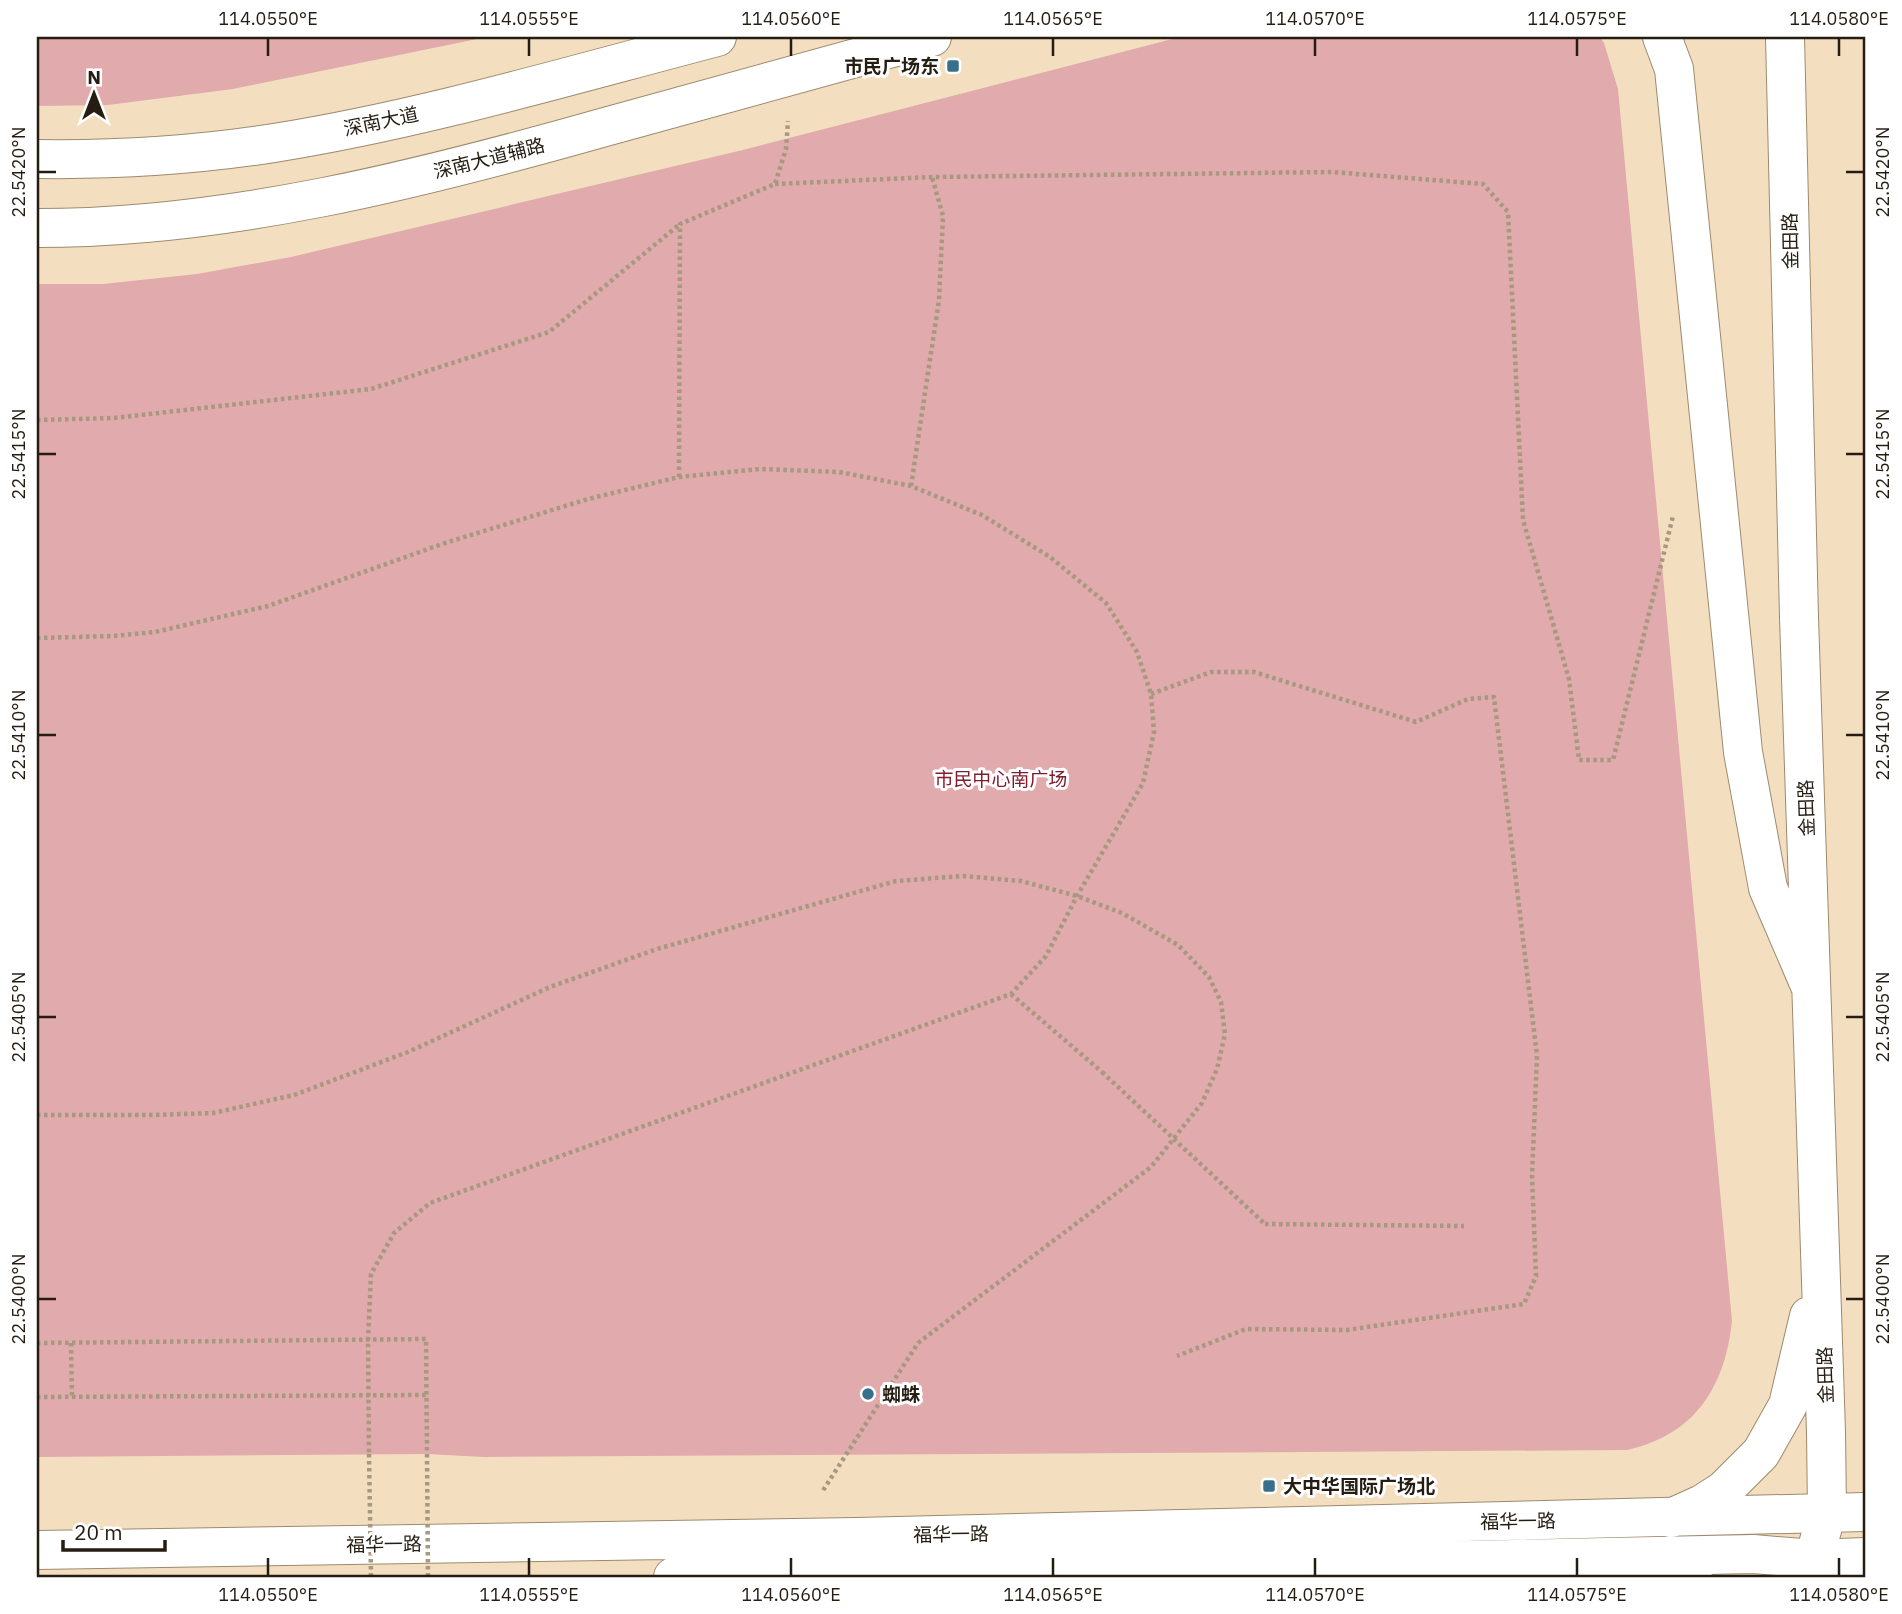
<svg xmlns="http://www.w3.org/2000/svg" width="1902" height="1614" font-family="'IBM Plex Sans','Noto Sans SC',sans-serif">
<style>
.green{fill:#e1aaac}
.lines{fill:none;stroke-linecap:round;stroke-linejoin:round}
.minor-casing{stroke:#9d8a6e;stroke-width:40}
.major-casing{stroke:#9d8a6e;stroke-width:40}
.path{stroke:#a79880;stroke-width:4.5;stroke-dasharray:3.5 3.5;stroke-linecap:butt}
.minor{stroke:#fff;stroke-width:38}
.major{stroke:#fff;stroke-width:38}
.major-bridge-casing{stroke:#9d8a6e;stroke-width:40;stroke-linecap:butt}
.path-bridge{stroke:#a79880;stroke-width:4.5;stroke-dasharray:3.5 3.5;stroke-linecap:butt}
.major-bridge{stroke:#fff;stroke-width:38}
.ticks{fill:none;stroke:#251d12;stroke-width:2.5}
.poi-dot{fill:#386f8a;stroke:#fff;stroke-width:2.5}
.labels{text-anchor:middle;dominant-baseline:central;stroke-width:6;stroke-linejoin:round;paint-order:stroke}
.poi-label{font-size:19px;font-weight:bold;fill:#251d12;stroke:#fff;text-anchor:start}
.street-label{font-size:19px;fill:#251d12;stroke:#fff}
.park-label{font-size:19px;fill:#811d2e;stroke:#fff}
.neatline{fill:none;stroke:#251d12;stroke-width:2.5}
.ticks-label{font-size:18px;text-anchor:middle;fill:#251d12}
</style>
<rect width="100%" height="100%" fill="#f3dfc0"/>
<path class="green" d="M37,37H487L233,89L108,105L37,106Z
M1180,37H1600L1604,43L1618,89L1732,1321C1725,1387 1695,1435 1627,1450L484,1457L427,1454L37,1457V284H103L197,274L291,257L747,149Z"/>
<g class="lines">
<defs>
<path id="minor" d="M37,1550L857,1537L1865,1512
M673,1577L1753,1554L1814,1559L1865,1557"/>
<path id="major" d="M1662,37L1674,69L1743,752L1768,888L1811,988
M37,159C115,160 197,155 274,143C424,119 571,75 717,37
M37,228C229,228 421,179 605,127C714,97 823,67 932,37
M1799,617L1826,1432L1827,1512L1814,1559V1577
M1671,1518L1702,1504L1724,1490L1761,1453L1788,1405L1809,1316
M1637,1557L1693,1577"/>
</defs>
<use href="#minor" class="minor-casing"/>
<use href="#major" class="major-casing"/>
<path class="path" d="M1163,37H1164
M775,184L932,177L1332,172L1483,184L1508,212L1523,520L1569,679L1579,760H1613L1673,516
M37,420L114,418L371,389L549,332L680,224
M679,477L680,224L775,184L786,149L788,121
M911,486L939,300L943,216L932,177
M37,638L113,636L155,632L268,606L445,543L588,499L679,477L760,469L839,472L911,486L982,515L1050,557L1106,603L1137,652L1151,694L1154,732L1143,783L1077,896L1046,956L1011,994L430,1203L394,1233L371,1274L368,1340L369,1454
M1151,694L1211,672H1254L1416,722L1468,699L1494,697L1537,1056L1532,1176L1536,1276L1524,1304L1347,1330L1246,1329L1177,1356
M1011,994L1102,1072
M37,1115H154L213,1113L294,1095L408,1052L550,987L657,949L896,881L963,876L1021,881L1077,896L1122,913L1178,945L1209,977L1221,1002L1225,1034L1217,1069L1202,1103L1151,1167L918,1343L822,1492
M1265,1224L1464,1226
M37,1343L426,1339L427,1454
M71,1343L72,1397
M37,1397L426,1395"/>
<use href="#minor" class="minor"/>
<use href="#major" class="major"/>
<defs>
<path id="major-bridge" d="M1785,37L1799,617"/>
</defs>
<use href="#major-bridge" class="major-bridge-casing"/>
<path class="path-bridge" d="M1102,1072L1265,1224
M369,1454L371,1577
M427,1454L428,1577"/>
<use href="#major-bridge" class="major-bridge"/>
</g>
<path class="ticks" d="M268,38V56M529,38V56M791,38V56M1053,38V56M1315,38V56M1577,38V56M1839,38V56M38,172H56M1846,172H1864M38,454H56M1846,454H1864M38,735H56M1846,735H1864M38,1017H56M1846,1017H1864M38,1299H56M1846,1299H1864M268,1558V1576M529,1558V1576M791,1558V1576M1053,1558V1576M1315,1558V1576M1577,1558V1576M1839,1558V1576"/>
<g class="poi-dot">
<rect x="946" y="59" width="14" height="14" rx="3.5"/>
<circle cx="868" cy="1394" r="7"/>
<rect x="1262" y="1479" width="14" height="14" rx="3.5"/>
</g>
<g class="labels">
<g class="poi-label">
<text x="939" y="66" text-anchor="end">市民广场东</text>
<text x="882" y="1394">蜘蛛</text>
<text x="1283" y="1486">大中华国际广场北</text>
</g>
<g class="street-label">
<text transform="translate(381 121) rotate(-12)">深南大道</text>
<text transform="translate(489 158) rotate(-14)">深南大道辅路</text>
<text transform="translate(1790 241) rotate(-91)">金田路</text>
<text transform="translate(1806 808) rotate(-92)">金田路</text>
<text transform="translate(1825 1375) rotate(-92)">金田路</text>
<text transform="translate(1518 1521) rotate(-1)">福华一路</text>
<text transform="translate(951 1534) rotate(-1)">福华一路</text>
<text transform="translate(384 1544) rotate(-1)">福华一路</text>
</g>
<g class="park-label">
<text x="1001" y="779">市民中心南广场</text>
</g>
</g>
<rect width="1902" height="1614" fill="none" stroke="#ffffff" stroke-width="77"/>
<g transform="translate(94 94)" stroke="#ffffff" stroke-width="5" paint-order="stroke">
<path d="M0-5L12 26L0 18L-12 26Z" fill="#251d12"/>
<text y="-10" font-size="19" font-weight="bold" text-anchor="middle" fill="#251d12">N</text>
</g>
<path d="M63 1540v10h102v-10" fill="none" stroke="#251d12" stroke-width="3.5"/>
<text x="74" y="1540" font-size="21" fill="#251d12" stroke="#ffffff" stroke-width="5" paint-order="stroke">20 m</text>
<rect x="38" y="38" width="1826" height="1538" class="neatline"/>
<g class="ticks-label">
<text x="268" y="25">114.0550°E</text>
<text x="529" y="25">114.0555°E</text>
<text x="791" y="25">114.0560°E</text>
<text x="1053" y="25">114.0565°E</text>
<text x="1315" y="25">114.0570°E</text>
<text x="1577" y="25">114.0575°E</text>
<text x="1839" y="25">114.0580°E</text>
<text transform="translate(19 172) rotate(-90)" y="6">22.5420°N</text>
<text transform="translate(1883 172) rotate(-90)" y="6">22.5420°N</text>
<text transform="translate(19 454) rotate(-90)" y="6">22.5415°N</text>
<text transform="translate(1883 454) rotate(-90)" y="6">22.5415°N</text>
<text transform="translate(19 735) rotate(-90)" y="6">22.5410°N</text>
<text transform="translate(1883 735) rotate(-90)" y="6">22.5410°N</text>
<text transform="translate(19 1017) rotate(-90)" y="6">22.5405°N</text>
<text transform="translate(1883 1017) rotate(-90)" y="6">22.5405°N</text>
<text transform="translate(19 1299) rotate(-90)" y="6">22.5400°N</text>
<text transform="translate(1883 1299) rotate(-90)" y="6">22.5400°N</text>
<text x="268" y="1601">114.0550°E</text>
<text x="529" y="1601">114.0555°E</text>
<text x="791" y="1601">114.0560°E</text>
<text x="1053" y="1601">114.0565°E</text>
<text x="1315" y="1601">114.0570°E</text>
<text x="1577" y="1601">114.0575°E</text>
<text x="1839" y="1601">114.0580°E</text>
</g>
</svg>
